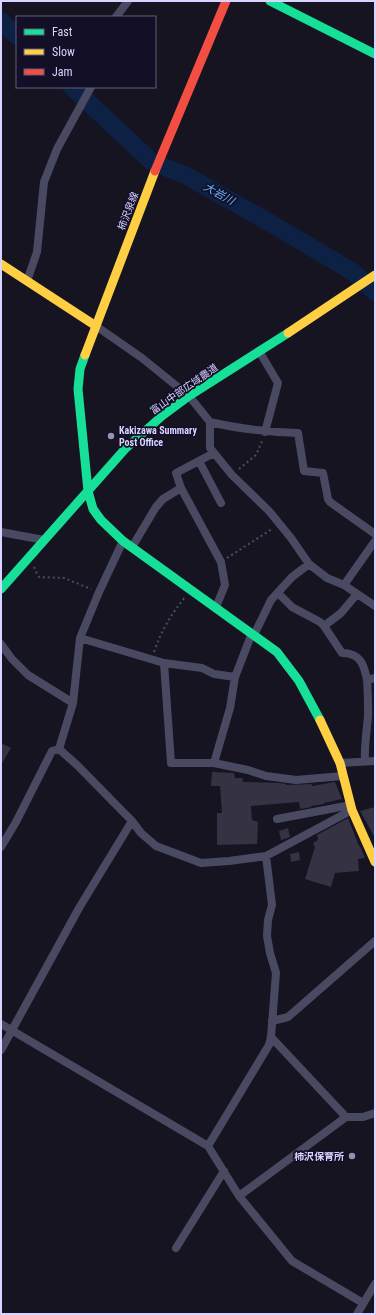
<svg xmlns="http://www.w3.org/2000/svg" width="376" height="1315" font-family="'Roboto Condensed','Noto Sans JP',sans-serif">
<style>
.lines{fill:none;stroke-linecap:round;stroke-linejoin:round}
.river{stroke:#0d2144;stroke-width:18}
.building{fill:#343243}
.path{stroke:#44505f;stroke-width:2;stroke-dasharray:2 3;stroke-linecap:butt}
.street{stroke:#4a4962;stroke-width:8}
.fast{stroke:#16e098;stroke-width:9}
.slow{stroke:#ffcf43;stroke-width:9}
.jam{stroke:#f24e42;stroke-width:9}
.poi-dot{fill:#9591b1;stroke:#130f26;stroke-width:1.5}
.labels{text-anchor:middle;dominant-baseline:central;stroke-width:3.5;stroke-linejoin:round;paint-order:stroke}
.street-label{font-size:10px;fill:#d9d4ff;stroke:#130f26}
.poi-label{font-size:10px;font-weight:bold;fill:#d9d4ff;stroke:#130f26;text-anchor:start}
.water-label{font-size:11px;font-style:italic;fill:#62b6ff;stroke:#130f26}
</style>
<rect width="100%" height="100%" fill="#161421"/>
<g class="lines">
<path class="river" d="M1,21L17,36
M72,87L152,162L185,175L272,224L353,272L375,292"/>
</g>
<path class="building" d="M1,743L11,748L1,765Z
M212,772L234,773L235,778H242L243,782L280,783L286,784V785L312,784V786L335,782L342,799L324,803V804L311,806V807L300,809L299,802L251,806L252,820L258,822L257,844L217,845V813H222L220,786H211Z
M375,807V838L360,811Z
M348,818L359,846H360L365,858L358,859L359,871L335,873L331,887L305,879L315,847L313,843L318,840L317,835Z
M288,828L290,837L281,840L279,831Z
M299,852L300,860L291,862L290,854Z"/>
<g class="lines">
<path class="path" d="M239,469L256,455L263,439
M227,558L272,529
M34,567L36,572L39,577L64,578L91,589
M154,652C162,629 171,615 185,597"/>
<path class="street" d="M116,17L128,1
M27,281L37,252L44,182L57,149L91,87
M96,326L142,358L189,396L210,422V448L232,475L269,511L291,538L309,564L327,578L344,585L375,606
M259,351L278,383L265,432
M210,422C239,429 268,432 298,433L304,471L323,473L328,499L330,502L375,534
M199,461L221,503
M181,488L221,562L225,585L216,607
M1,532L44,540
M123,541L99,592L80,638L73,703L59,749L77,765L132,821L141,833L156,846L201,863L229,861L266,856L352,810
M132,547L156,507L163,499L181,488L176,473L214,453
M344,585L375,541
M278,593L292,607L320,622L324,626L341,613L357,594
M324,626L342,653C360,653 364,664 367,680L375,678
M254,635L271,600L292,577L309,564
M80,638L164,663
M1,644L12,659L28,675L73,703
M235,677L252,633
M365,761C364,746 367,731 368,715C368,703 368,692 367,680
M214,763L230,708L235,677L214,674L202,668L164,663L171,763H214L248,770L266,776L296,780L343,776
M340,763L375,761
M277,819L351,805
M1,847L16,822L52,751L59,749
M272,1021L288,1017L375,941
M1,1024L208,1146L239,1196L292,1261L363,1303
M1,1050L79,908L132,821
M346,1117H363L375,1113
M208,1146L269,1045L271,1037L276,973L270,953L267,936L268,920L272,905L266,856
M239,1196L346,1117L271,1037
M176,1248L224,1171
M357,1314L375,1284"/>
<path class="fast" d="M270,1L375,54
M85,355L80,369L78,389L88,491L93,509L101,520L123,541L277,652L299,681L320,720
M1,589L125,449L162,416L189,396L288,333"/>
<path class="slow" d="M1,264L96,326
M288,333L375,275
M85,355L155,171
M320,720L340,763L352,810L375,862"/>
<path class="jam" d="M155,171L226,1"/>
</g>
<g class="poi-dot">
<circle cx="111" cy="436" r="4"/>
<circle cx="352" cy="1156" r="4"/>
</g>
<g class="labels">
<g class="street-label">
<text transform="translate(128 211) rotate(-69)">柿沢泉線</text>
<text transform="translate(184 389) rotate(-35)">富山中部広域農道</text>
</g>
<g class="poi-label">
<text x="119" y="430">Kakizawa Summary<tspan x="119" dy="12">Post Office</tspan></text>
<text x="344" y="1156" text-anchor="end">柿沢保育所</text>
</g>
<g class="water-label">
<text transform="translate(219 194) rotate(29)">大岩川</text>
</g>
</g>
<rect width="376" height="1315" fill="none" stroke="#d9d4ff" stroke-width="4"/>
<rect x="16" y="16" width="140" height="72" fill="#130f26" stroke="#625e7d"/>
<rect x="24" y="29" width="20" height="6" fill="#16e098" stroke="#625e7d"/>
<text x="52" y="36" font-size="12" fill="#d9d4ff">Fast</text>
<rect x="24" y="49" width="20" height="6" fill="#ffcf43" stroke="#625e7d"/>
<text x="52" y="56" font-size="12" fill="#d9d4ff">Slow</text>
<rect x="24" y="69" width="20" height="6" fill="#f24e42" stroke="#625e7d"/>
<text x="52" y="76" font-size="12" fill="#d9d4ff">Jam</text>
</svg>
